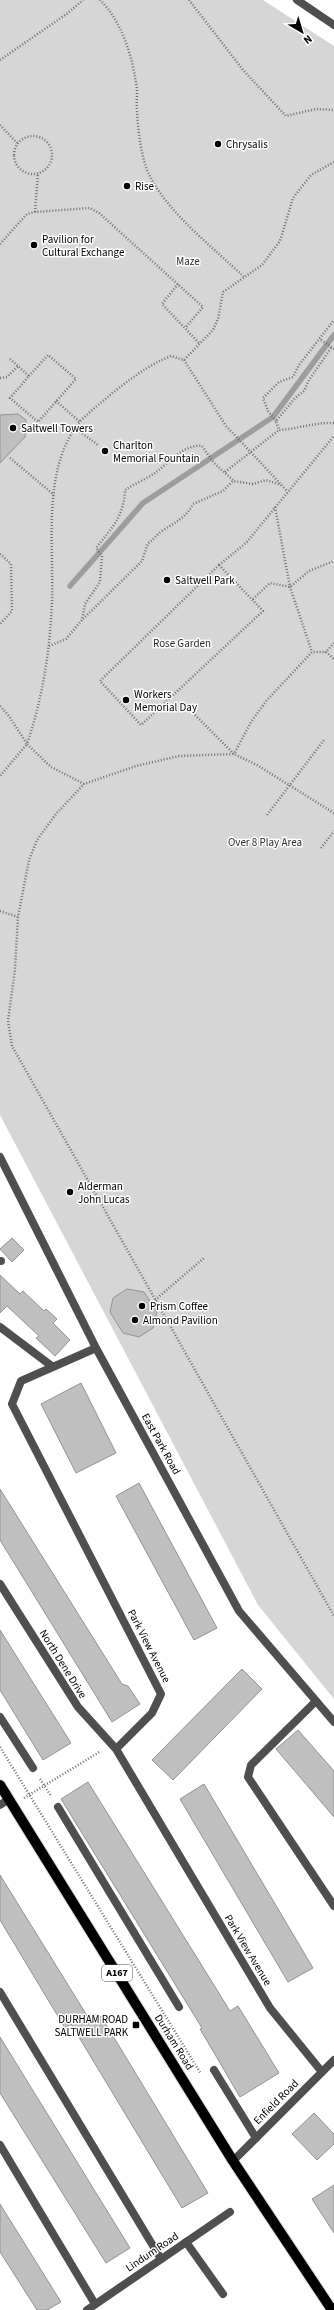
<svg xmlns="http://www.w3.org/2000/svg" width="334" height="2310" font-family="'Source Sans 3',sans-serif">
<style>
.green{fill:#d6d6d6}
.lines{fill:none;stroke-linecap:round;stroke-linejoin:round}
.stream{stroke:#9d9d9d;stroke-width:5.5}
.building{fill:#bfbfbf;stroke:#939393}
.primary-casing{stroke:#dbdbdb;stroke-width:12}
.path{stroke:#717171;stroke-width:2.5;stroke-dasharray:1 2;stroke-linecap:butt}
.service{stroke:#4f4f4f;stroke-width:8}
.pedestrian{stroke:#4f4f4f;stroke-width:8}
.minor{stroke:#4f4f4f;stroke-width:8}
.tertiary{stroke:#4f4f4f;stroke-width:8}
.primary{stroke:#000;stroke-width:10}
.path-bridge{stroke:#717171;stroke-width:2.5;stroke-dasharray:1 2;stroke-linecap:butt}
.poi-dot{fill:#000;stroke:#fff;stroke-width:1.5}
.labels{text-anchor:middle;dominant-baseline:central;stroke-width:3;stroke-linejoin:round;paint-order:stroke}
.shield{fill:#fff;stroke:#4c4c4c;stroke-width:1}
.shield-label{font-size:10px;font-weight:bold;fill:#000}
.poi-label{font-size:11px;fill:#000;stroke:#fff;text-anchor:start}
.park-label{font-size:11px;fill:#2d2d2d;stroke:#fff}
.street-label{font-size:11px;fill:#000;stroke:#fff}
</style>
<rect width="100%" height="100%" fill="#fff"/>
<path class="green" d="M0,0H263L334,46V1699L258,1605L0,1115Z"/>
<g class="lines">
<path class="stream" d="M70,586L143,503L273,417L334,335"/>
</g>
<path class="building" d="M18,414L26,420L25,437L0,463V415Z
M12,1238L24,1250L12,1262L0,1249Z
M0,1275L20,1294L23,1291L44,1311L46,1309L57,1319L53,1323L70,1340L55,1356L36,1338L39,1336L7,1306L0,1313Z
M127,1289L144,1292L157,1312L153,1328L139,1337L123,1333L110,1312L113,1298Z
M81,1383L116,1453L76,1473L41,1404Z
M139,1483L217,1628L194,1640L116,1496Z
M0,1489L122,1684L128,1686L140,1704L112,1722L0,1540Z
M0,1630L71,1743L43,1760L0,1690Z
M242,1669L262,1689L173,1780L152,1760Z
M298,1730L334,1771V1817L276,1749Z
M88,1782L230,2011L238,2006L279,2073L240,2097L200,2029L202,2028L61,1799Z
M204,1784L313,1968L288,1982L180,1799Z
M0,1875L91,2022L101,2016L208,2193L182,2208L71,2024L65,2028L0,1920Z
M0,2037L130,2248L106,2263L0,2093Z
M314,2113L334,2134V2144L317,2160L292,2134Z
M334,2185V2233L312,2199Z
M0,2204L61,2302L47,2310H37L0,2252Z"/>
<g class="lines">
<defs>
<path id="primary" d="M0,1785L233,2161L332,2310"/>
</defs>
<use href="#primary" class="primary-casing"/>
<path class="path" d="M100,0C121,20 132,55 136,83C138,92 136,101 137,110C138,129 140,149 146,167C160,207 214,248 244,277
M189,0L243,70L286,116L316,109L334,110
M0,60L68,13L83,0
M0,125L17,143
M14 155a19 19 0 1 1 38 0a19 19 0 1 1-38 0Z
M35,212L38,173
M0,244L27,214L35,212L90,208L99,213L203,307L185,328
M178,284L162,304L199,343
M321,340L334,349
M331,348L309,380L304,391L295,398L276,421L279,430C298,429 315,422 334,423
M10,359L29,376L10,398L38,422L76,379L48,355L29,376
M184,360L226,426
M0,378L7,377L18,366
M56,401L80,422
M276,421L268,411L263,398L279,382L293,377L299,365L334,320
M75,428L98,445
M10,458L54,495
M261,463L287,491
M225,472L279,430
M275,507L290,587L312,652
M0,554L11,564L12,611L0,624
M219,565L263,611L141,725L100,681Z
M219,565L246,543L334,436
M253,599L270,583L290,587L309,571L334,561
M83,619L142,561L148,543C154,540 156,535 162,531C174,523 186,518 193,504L223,491L233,481L253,484L266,480L281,485
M334,643L326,652L334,659
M49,646L66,639L82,620L85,604L100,582L102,556L96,548C112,528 124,516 125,490C134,484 146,479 155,473C169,463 183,444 202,446L214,463L234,481
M0,706L9,716L27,744L0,776
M195,715L234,754L251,722L267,700L312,652H326
M84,784L51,767L27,744C43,697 50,650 52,601C54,545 42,471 78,424C87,413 100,404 110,395C129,380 148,365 171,356L184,360L213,330L218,319L223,292L262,265L280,241L293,198L311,175L334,162
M334,813L257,765L234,754L179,756L136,766L84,784L56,814L37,840L29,860L18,917L15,969L8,1021L12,1046L334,1616
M267,815L324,740
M321,848L334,831
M0,911L18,917
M155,1300L204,1258
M0,1747L201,2074
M40,1779L51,1796
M24,1798L101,1751"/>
<path class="service" d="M316,1701L251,1765L248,1777L334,1906
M0,1992L161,2259
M186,2242L223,2294"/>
<path class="pedestrian" d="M0,1717L33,1768
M58,1807L179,2007
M214,2070L256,2138
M0,2145L95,2304"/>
<path class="minor" d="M0,1157L96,1348L239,1611L334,1722
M0,1261H1
M0,1327L53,1367
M96,1348L21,1381L12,1404L161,1694L152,1713L116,1749L270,2008L322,2072
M0,1584L78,1707L116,1749
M0,1805L9,1799
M87,2310L230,2212"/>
<path class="tertiary" d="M297,0L334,25
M233,2161L334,2060"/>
<use href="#primary" class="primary"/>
<path class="path-bridge" d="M226,426L261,463"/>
</g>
<g class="poi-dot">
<circle cx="218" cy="144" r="4"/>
<circle cx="127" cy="186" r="4"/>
<circle cx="34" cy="245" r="4"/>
<circle cx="13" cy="428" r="4"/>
<circle cx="105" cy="451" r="4"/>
<circle cx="167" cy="580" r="4"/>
<circle cx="126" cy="700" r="4"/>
<circle cx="70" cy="1192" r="4"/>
<circle cx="142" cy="1306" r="4"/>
<circle cx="135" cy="1320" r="4"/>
<rect x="132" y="2021" width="8" height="8" rx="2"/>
</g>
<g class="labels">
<rect class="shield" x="102" y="1965" width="30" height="16" rx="3"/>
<g class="shield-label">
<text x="117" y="1973">A167</text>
</g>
<g class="poi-label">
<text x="226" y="144">Chrysalis</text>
<text x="135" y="186">Rise</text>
<text x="42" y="239">Pavilion for<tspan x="42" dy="13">Cultural Exchange</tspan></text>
<text x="21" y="428">Saltwell Towers</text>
<text x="113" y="445">Charlton<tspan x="113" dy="13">Memorial Fountain</tspan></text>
<text x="175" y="580">Saltwell Park</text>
<text x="134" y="694">Workers<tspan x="134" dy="13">Memorial Day</tspan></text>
<text x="78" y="1186">Alderman<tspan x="78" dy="13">John Lucas</tspan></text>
<text x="150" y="1306">Prism Coffee</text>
<text x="143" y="1320">Almond Pavilion</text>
<text x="128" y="2019" text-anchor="end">DURHAM ROAD<tspan x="128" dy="13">SALTWELL PARK</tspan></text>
</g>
<g class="park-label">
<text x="188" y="261">Maze</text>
<text x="182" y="643">Rose Garden</text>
<text x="265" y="842">Over 8 Play Area</text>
</g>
<g class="street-label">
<text transform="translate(161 1444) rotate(61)">East Park Road</text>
<text transform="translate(149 1646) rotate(63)">Park View Avenue</text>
<text transform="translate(63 1664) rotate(58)">North Dene Drive</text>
<text transform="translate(248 1950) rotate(59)">Park View Avenue</text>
<text transform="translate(174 2042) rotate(58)">Durham Road</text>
<text transform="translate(276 2102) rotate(-45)">Enfield Road</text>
<text transform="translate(152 2252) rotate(-34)">Lindum Road</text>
</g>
</g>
<g transform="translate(302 32) rotate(142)" stroke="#ffffff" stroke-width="3" paint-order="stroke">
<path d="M0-3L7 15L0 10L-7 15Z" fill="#000000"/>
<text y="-6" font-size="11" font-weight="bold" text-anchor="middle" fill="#000000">N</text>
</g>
</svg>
